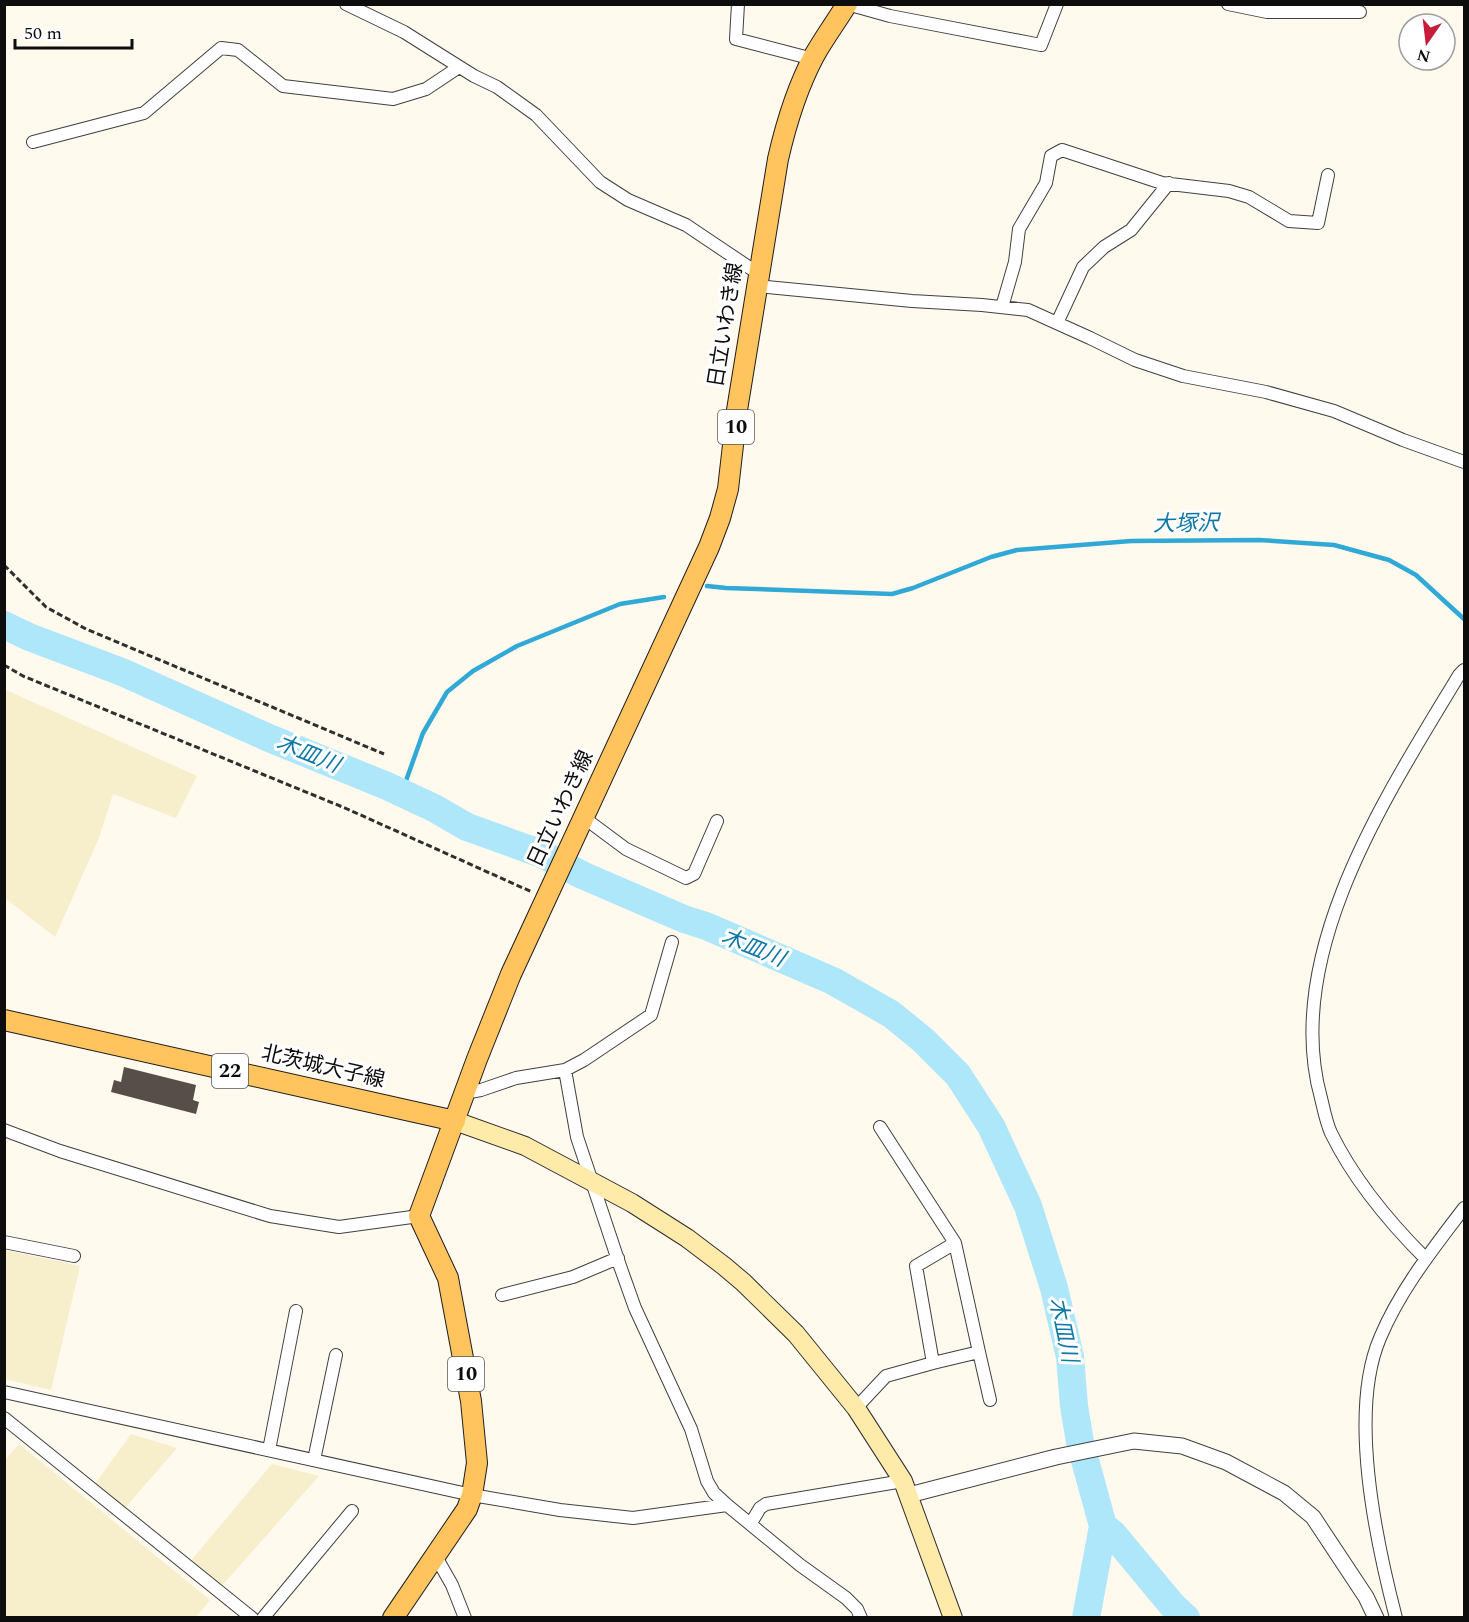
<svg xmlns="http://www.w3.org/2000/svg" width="1469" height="1622" font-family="Spectral,'Noto Sans JP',serif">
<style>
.farmland{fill:#f7eecc}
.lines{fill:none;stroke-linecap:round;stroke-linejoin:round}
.stream{stroke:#31a9d6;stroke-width:4.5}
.river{stroke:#afe7fa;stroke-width:28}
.building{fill:#574d49}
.minor-casing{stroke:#404040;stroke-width:14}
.tertiary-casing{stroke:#404040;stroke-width:17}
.secondary-casing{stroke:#2f2f2f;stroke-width:20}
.primary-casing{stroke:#1e1e1e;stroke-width:22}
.path{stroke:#2f2f2f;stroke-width:3;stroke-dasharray:6 3;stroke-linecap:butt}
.minor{stroke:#fff;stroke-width:12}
.tertiary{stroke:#fff;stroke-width:15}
.secondary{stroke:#ffeba9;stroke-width:18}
.primary{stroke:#ffc45e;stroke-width:20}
.labels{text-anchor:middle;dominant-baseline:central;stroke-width:6;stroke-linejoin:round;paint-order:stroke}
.shield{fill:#fff;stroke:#565656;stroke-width:1.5}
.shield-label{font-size:20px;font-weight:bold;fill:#0d0d0d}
.street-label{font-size:21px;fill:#0d0d0d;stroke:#fff}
.water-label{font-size:22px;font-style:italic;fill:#0f78a7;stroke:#fff}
</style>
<rect width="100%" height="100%" fill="#fff9ee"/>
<path class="farmland" d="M4,689L197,776L176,818L113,794L99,838L55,937L5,898Z
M5,1250L80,1266L51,1390L5,1379Z
M131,1434L177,1448L124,1509L95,1484Z
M19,1444L210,1600L196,1617H5V1460Z
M272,1464L319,1476L219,1589L189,1563Z"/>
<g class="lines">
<path class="stream" d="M707,586L726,588L892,594L913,588L991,557L1017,550L1131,541L1259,540L1334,545L1389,560L1416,575L1464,619
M402,792L423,733L447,692L473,671L517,646L620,604L664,597"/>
<path class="river" d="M4,625L29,637L122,672L269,738L387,786L434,808L467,827L542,854L582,875L684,919L706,926L833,981L891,1014L923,1040L958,1075L991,1126L1028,1206L1054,1288L1070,1357L1074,1406L1080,1442L1103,1526L1086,1618
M1103,1526L1113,1534L1172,1605L1186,1618"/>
</g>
<path class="building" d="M124,1067L196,1085L193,1100L199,1102L196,1114L111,1092L114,1080L121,1082Z"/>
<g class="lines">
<defs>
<path id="minor" d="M346,4L404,32L474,76L497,87L536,115L600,182L628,200L686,225L759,274
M738,4L736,39L813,59
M847,4L890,16L1041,45L1057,4
M1228,4L1267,12H1360
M33,142L144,113L221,48L238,50L283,86L393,99L426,89L459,67
M757,286L912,301L982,305L1028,310L1090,338L1135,360L1183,376L1266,392L1334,411L1403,440L1464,462
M1002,307L1015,262L1019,229L1046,183L1051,156L1062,150L1162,183L1229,191L1249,197L1289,221L1318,223L1328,175
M1057,323L1083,267L1104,247L1131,230L1169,183
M583,817L626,849L686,878L694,874L717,821
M565,1070L577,1137L620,1266L635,1308L691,1429L707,1481L714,1493L727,1505L800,1565L846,1598L857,1609L861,1618
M464,1093L481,1090L516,1078L565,1070L584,1060L651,1015L672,942
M4,1130L60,1151L270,1216L339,1227L419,1216
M4,1242L74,1256
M955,1243L979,1352
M1426,1259C1390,1223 1354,1180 1331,1133C1326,1122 1324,1110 1321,1098C1281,954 1388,793 1459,675L1464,670
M502,1295L573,1277L618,1258
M933,1363L979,1352L990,1400
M4,1392L472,1495L560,1510L633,1518L727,1505
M856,1408L886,1376L933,1363L916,1266L955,1243L880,1127
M4,1418L252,1618
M269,1450L296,1311
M314,1460L336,1355
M751,1523L760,1508L766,1504L903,1481
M435,1555L452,1585L465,1618
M263,1618L352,1511
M1396,1618C1376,1541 1348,1413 1380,1338C1400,1290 1433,1249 1464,1208"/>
<path id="tertiary" d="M909,1495L1056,1457L1134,1441L1182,1446L1226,1462L1284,1493L1313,1517L1366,1597L1376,1618"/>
<path id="secondary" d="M455,1121L525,1146L632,1203L687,1238L724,1266L743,1282L796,1334L856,1408L903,1481L953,1618"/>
<path id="primary" d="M4,1020L455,1121
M393,1618L467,1509L472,1495L477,1463L471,1401L448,1278L419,1216L477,1059L511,974L709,547L720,518L728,489L737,410L778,159C786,124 797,88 814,56C824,38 836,22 847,4"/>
</defs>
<use href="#minor" class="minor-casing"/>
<use href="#tertiary" class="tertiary-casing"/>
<use href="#secondary" class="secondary-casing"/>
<use href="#primary" class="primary-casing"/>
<path class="path" d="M4,565L46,607L86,629L384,754
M4,665L23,676L345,808L532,892"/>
<use href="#minor" class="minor"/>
<use href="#tertiary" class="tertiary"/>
<use href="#secondary" class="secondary"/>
<use href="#primary" class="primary"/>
</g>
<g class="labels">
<g class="shield">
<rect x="718" y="410" width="36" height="34" rx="4.5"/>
<rect x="212" y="1054" width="36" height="34" rx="4.5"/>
<rect x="448" y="1357" width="36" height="34" rx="4.5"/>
</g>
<g class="shield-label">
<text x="736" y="427">10</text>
<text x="230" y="1071">22</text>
<text x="466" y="1374">10</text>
</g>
<g class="street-label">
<text transform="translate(726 325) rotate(-81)">日立いわき線</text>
<text transform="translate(561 809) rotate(-65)">日立いわき線</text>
<text transform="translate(323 1067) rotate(13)">北茨城大子線</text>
</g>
<g class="water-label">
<text transform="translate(1186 524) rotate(-1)">大塚沢</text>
<text transform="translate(308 754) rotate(22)">木皿川</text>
<text transform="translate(753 948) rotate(22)">木皿川</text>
<text transform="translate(1063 1330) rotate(78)">木皿川</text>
</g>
</g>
<rect width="1469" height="1622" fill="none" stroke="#0d0d0d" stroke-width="12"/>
<g transform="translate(1427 42) rotate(194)"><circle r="28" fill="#ffffff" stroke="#9e9e9e" stroke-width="1.5"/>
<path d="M0-4.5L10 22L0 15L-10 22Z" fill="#c61d3a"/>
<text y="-9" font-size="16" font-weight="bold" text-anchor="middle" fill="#0d0d0d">N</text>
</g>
<path d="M15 39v9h117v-9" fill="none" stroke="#0d0d0d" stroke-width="3"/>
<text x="24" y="39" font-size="18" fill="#0d0d0d" stroke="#ffffff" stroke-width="4.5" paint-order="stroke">50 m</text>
</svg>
